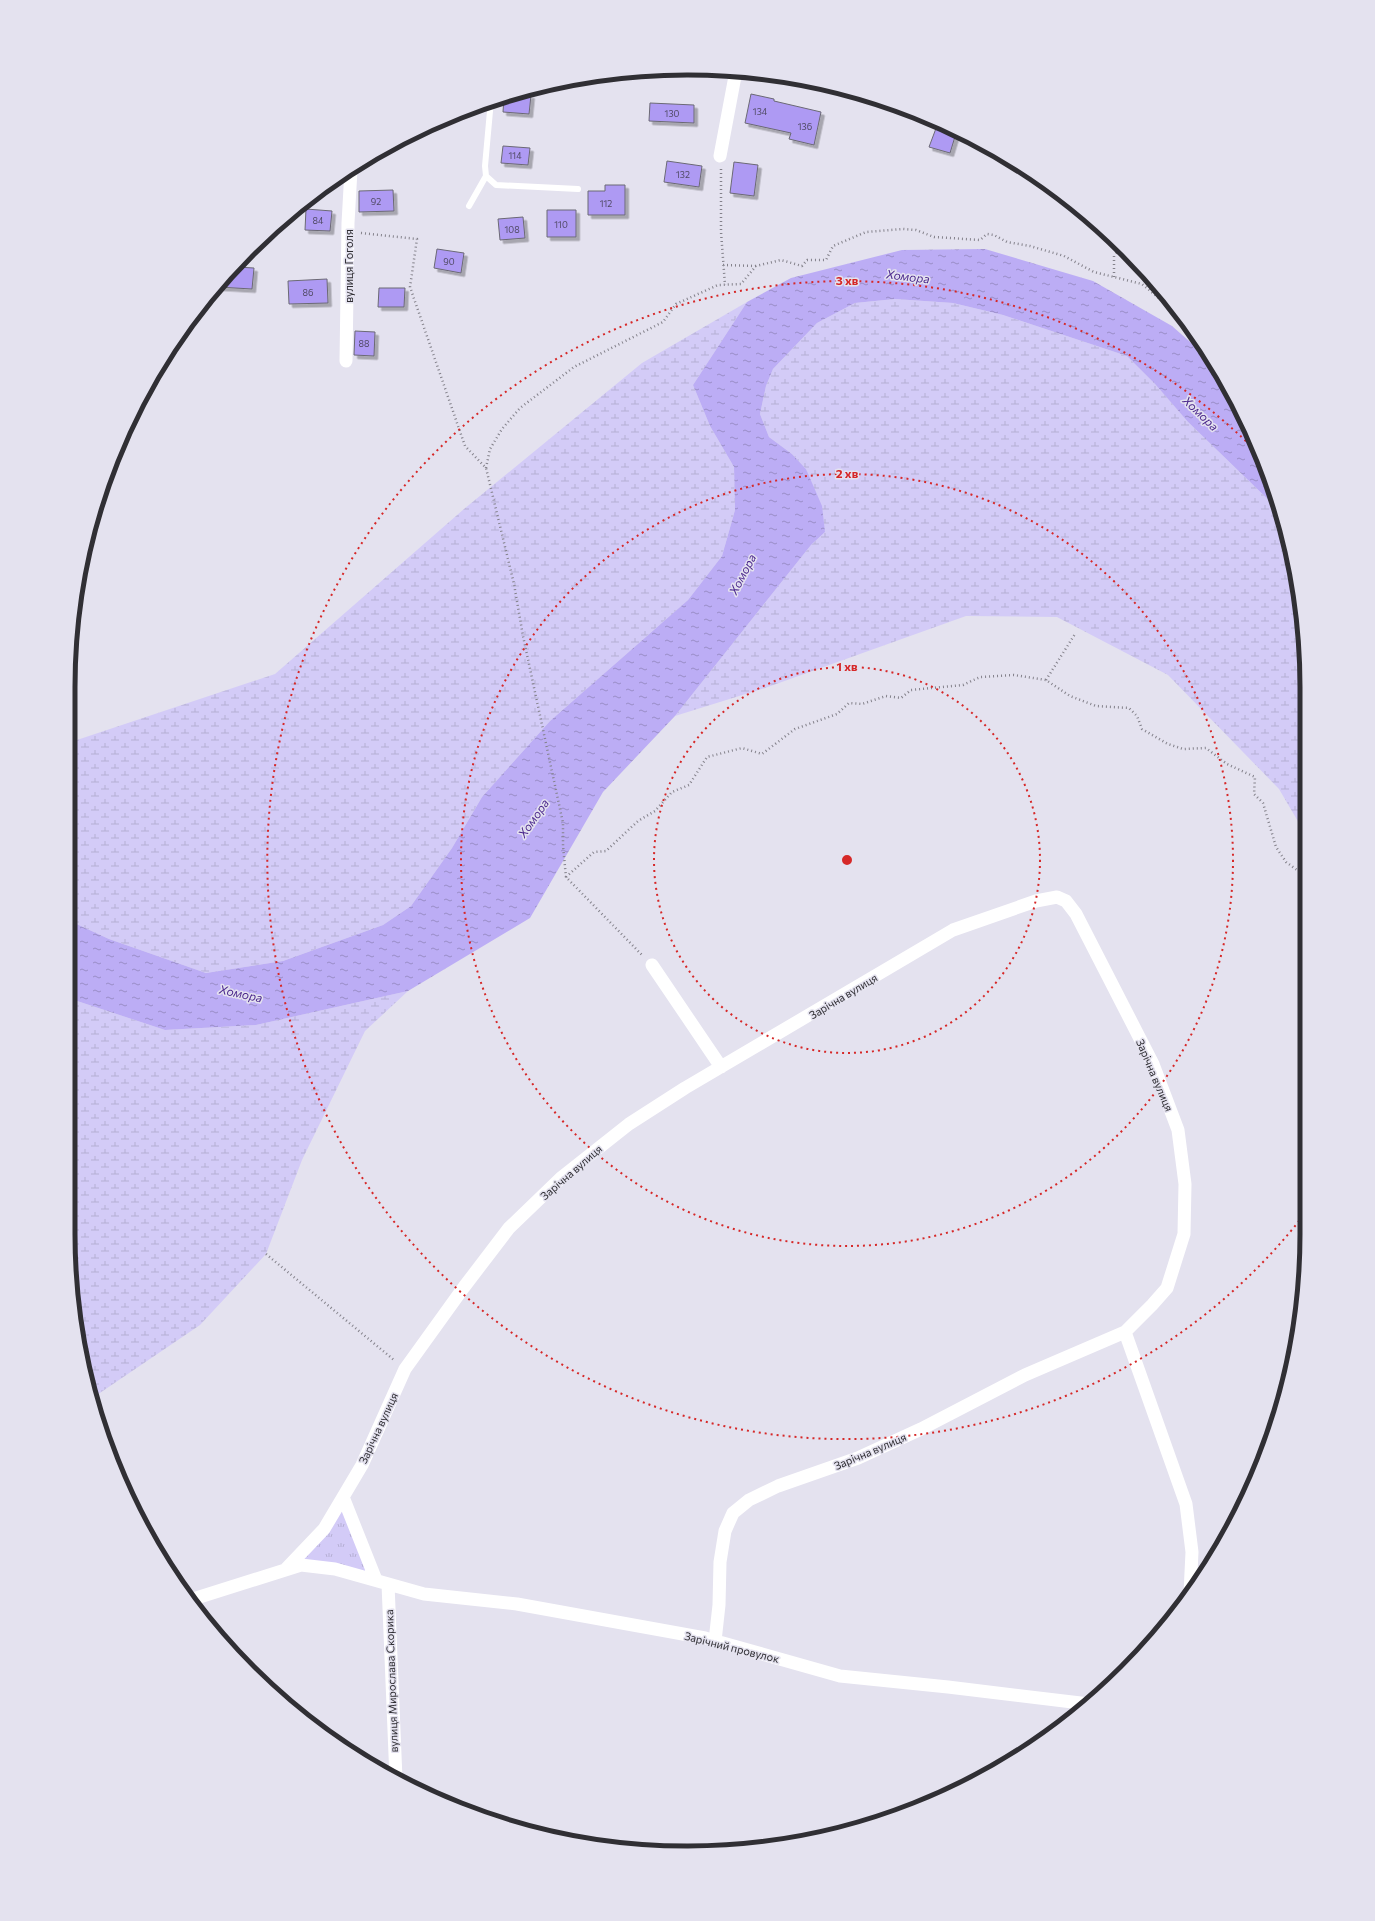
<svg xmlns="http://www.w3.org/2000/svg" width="1375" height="1921" font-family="Commissioner,sans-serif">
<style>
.grass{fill:url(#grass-tufts)}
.wetland{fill:url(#wetland-marsh)}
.water{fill:url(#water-ripples)}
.building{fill:#ae9af3;stroke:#6b6974;filter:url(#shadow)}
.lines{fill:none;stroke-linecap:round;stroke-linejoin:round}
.path{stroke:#84828b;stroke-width:2.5;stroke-dasharray:1 3;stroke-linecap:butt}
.service{stroke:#fff;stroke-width:6}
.minor{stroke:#fff;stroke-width:13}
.ring{fill:none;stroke:#d62828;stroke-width:2;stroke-dasharray:2 4}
.labels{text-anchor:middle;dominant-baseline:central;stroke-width:3;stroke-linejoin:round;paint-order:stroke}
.number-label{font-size:9px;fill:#504a64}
.street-label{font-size:11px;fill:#302f34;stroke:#e4e2ef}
.water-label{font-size:12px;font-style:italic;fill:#4b288d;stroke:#e4e2ef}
.rim{fill:none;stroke:#302f34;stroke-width:5}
.centre{fill:#d62828;stroke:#e4e2ef;stroke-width:2}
.ring-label{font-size:12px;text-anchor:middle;font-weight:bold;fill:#d62828;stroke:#e4e2ef;stroke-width:3;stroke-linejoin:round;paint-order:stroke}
</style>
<defs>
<pattern id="grass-tufts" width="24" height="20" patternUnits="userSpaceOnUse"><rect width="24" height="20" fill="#d3cbf7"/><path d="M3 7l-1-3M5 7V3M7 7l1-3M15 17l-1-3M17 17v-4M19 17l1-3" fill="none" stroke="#b5afd4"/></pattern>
<pattern id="wetland-marsh" width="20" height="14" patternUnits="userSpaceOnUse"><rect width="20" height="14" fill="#d3cbf7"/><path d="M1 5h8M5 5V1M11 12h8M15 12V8" fill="none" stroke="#b5afd4"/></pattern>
<pattern id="water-ripples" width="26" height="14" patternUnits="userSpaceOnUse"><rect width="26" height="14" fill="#bcadf5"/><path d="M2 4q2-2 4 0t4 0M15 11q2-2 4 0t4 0" fill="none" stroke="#998dc7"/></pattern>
<filter id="shadow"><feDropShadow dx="3.5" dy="3.5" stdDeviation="0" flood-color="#0004"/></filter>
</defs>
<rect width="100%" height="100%" fill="#e4e2ef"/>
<path class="grass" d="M343,1497L376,1580L335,1569L285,1570Z"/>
<path class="wetland" d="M895,299L953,303L1003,315L1127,356L1155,384L1188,422L1279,510L1286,527L1302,606L1303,830L1279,789L1168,675L1057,617L966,616L765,688L675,716L811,545L825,532L806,469L792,454L769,437L760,414L766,386L773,369L817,323L855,303Z
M747,302L693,385L710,426L734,467L735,510L722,556L688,600L550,721L482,797L452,848L411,906L383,925L283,961L206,973L109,939L70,921L68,743L275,674L464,509L642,363Z
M408,991L365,1031L302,1160L266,1254L200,1325L91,1399L73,1315L71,999L165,1030L256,1025Z"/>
<path class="water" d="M985,249L1093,281L1172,326L1214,363L1243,414L1279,510L1188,422L1155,384L1127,356L1003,315L953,303L895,299L855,303L817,323L773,369L766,386L760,414L769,437L792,454L806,469L822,506L825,532L811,545L675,716L603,792L530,918L408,991L256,1025L165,1030L71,999L70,921L109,939L206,973L283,961L383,925L411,906L452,848L482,797L550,721L688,600L722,556L735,510L734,467L710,426L693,385L747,302L791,278L902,250Z"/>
<path class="building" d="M751,94L774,99V101L821,112L814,145L789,139L791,133L745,123Z
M515,95H531L529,114L503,112L504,97Z
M650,103L694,105V123L649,121Z
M938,123L957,130L950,153L929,147Z
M503,146L530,148L528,165L501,163Z
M667,161L702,166L699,187L664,182Z
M734,162L758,165L754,196L730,193Z
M605,185H625V215H588V191H605Z
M393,190L394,211L359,212V191Z
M306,209L332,211L330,231L305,230Z
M547,210H576V237H547Z
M523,217L525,238L500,240L498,219Z
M437,249L464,253L461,273L434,268Z
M237,267L254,268L252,289L218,287Z
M327,279L328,303L289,304L288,281Z
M379,288H405L404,307H378Z
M355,331L375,332L374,356L354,355Z"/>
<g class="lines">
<path class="path" d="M721,169V232L725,285
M361,233L417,239L410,287L465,446L486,468L514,584L523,636L563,823V846L566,877L642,955
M723,265L756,266
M1114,277V256L1120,248
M486,468L490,449L502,429L520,408L574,367L663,322L676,304L718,285L741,284L756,266L781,260L802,266L807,260H826L833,246L866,232L903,229L916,230L934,237L980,240L987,234L994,235L1007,242L1030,246L1064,256L1094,272L1142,284L1184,319
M1046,680L1075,634
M566,877L594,852L606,851L638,821L655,811L672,792L689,785L707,757L742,748L762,754L795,729L837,714L849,703L862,704L886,696L901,698L911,690L963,685L980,677L1014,675L1046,680L1070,696L1096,706L1129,708L1137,716L1142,729L1168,744L1183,749L1206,748L1227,764L1255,777L1254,794L1263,803L1276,847L1286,862L1301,873L1303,880
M1304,917V919
M266,1254L394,1360"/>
<path class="service" d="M491,100L485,166L486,176L496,185L578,189
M469,206L486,176"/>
<path class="minor" d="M720,156L736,71
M346,361L348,223L351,170
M652,965L721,1067
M1125,1332L1186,1504L1192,1552L1190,1593
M343,1497L376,1580
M285,1570L324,1529L362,1465L405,1369L464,1287L509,1228L562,1177L629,1124L685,1088L953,930L1036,901L1057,897L1066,901L1076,914L1153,1064L1178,1130L1185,1184L1184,1234L1167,1288L1152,1305L1125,1332L1025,1375L921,1429L858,1458L778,1486L749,1500L733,1513L725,1531L720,1562L719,1605L715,1641
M388,1584L396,1779
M190,1600L301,1565L335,1569L424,1594L517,1604L705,1638L840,1676L948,1687L1089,1704"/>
</g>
<g class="ring">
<circle cx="847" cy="860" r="193"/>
<circle cx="847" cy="860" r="386"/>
<path d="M1303 1216A579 579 0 1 1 1256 451"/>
</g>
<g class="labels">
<g class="number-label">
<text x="760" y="111">134</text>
<text x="672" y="113">130</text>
<text x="805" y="126">136</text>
<text x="515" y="155">114</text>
<text x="683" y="174">132</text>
<text x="376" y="201">92</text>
<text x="606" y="203">112</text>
<text x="318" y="220">84</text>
<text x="561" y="224">110</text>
<text x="512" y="229">108</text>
<text x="449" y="261">90</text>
<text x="308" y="292">86</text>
<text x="364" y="343">88</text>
</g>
<g class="street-label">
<text transform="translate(348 266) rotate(-90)">вулиця Гоголя</text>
<text transform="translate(843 996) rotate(-31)">Зарічна вулиця</text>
<text transform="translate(1155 1075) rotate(67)">Зарічна вулиця</text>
<text transform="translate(571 1172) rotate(-41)">Зарічна вулиця</text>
<text transform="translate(378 1428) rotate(-65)">Зарічна вулиця</text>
<text transform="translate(870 1451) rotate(-23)">Зарічна вулиця</text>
<text transform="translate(732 1647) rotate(14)">Зарічний провулок</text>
<text transform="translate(391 1681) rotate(-92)">вулиця Мирослава Скорика</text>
</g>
<g class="water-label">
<text transform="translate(908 276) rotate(7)">Хомора</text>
<text transform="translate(1201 413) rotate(44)">Хомора</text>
<text transform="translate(742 574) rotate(-62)">Хомора</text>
<text transform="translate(533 818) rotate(-55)">Хомора</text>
<text transform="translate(241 993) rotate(12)">Хомора</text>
</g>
</g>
<path d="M0 0H1375V1921H0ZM687 75H688A612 612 0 0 1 1300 687V1234A612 612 0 0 1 688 1846H687A612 612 0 0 1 75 1234V687A612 612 0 0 1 687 75Z" fill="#e4e2ef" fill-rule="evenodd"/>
<path class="rim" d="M687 75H688A612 612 0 0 1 1300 687V1234A612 612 0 0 1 688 1846H687A612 612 0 0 1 75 1234V687A612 612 0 0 1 687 75Z"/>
<circle cx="847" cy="860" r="6" class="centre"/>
<g class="ring-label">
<text x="847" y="285">3 хв</text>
<text x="847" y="478">2 хв</text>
<text x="847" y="671">1 хв</text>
</g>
</svg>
